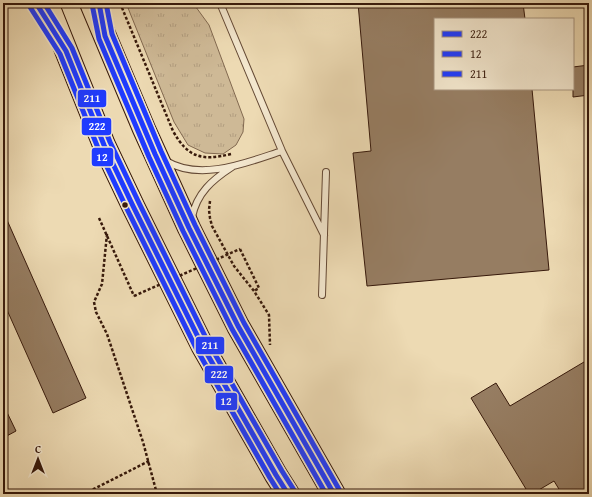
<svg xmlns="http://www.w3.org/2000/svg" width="592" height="497" font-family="'Gentium Book Plus',serif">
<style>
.grass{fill:url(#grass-tufts);stroke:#826950}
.building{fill:#967d62;stroke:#37190b}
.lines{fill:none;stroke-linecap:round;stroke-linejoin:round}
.lane-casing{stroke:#644935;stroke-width:8}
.highway-casing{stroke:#37190b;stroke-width:24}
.path{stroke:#37190b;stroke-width:2.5;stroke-dasharray:3 2;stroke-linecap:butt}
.lane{stroke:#f3e7ce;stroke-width:6}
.highway{stroke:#eddab3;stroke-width:22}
.path-bridge{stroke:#37190b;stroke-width:2.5;stroke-dasharray:3 2;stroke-linecap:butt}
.bus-1-casing{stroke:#f3e7ce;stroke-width:8}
.bus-2-casing{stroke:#f3e7ce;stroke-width:8}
.bus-3-casing{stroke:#f3e7ce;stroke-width:8}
.bus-1{stroke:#1f3bff;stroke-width:5}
.bus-2{stroke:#1f3bff;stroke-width:5}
.bus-3{stroke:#1f3bff;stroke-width:5}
.bus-dot{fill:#37190b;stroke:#f3e7ce;stroke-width:1.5}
.line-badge{stroke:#f3e7ce;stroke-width:1.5}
.badge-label{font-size:11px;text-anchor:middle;font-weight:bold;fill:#fff}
</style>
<defs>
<pattern id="grass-tufts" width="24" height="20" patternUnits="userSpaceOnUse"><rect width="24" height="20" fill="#ceb996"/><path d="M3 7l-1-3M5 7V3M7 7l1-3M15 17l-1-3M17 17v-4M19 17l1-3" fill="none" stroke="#b29e80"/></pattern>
</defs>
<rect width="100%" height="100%" fill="#eddab3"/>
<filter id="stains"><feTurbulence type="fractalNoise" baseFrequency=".005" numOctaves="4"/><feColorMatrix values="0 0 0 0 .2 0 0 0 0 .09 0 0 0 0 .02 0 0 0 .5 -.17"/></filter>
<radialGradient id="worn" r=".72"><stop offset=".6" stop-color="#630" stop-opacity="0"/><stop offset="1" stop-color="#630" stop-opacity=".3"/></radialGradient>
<path class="grass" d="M126,3H193L209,25L244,119L243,132L236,145L223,154L205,153L188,145L174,122Z"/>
<path class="building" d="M358,3H523L525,19H435V89H532L549,270L367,286L353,153L371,151Z
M589,65V95L573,97V67Z
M3,211L86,398L53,413L3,301Z
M589,359V494H562L554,481L532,494H529L471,398L496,383L510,406Z
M3,404L16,431L3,438Z"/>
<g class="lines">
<defs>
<path id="lane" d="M220,3L282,151L324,235
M166,161C201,182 248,162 282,151
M192,217C197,193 212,180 232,167
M322,295L326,172"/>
<path id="highway" d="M47,3L104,145L133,206L202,345L276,475L288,494
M91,3L144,129L189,228L238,326L334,494"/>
</defs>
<use href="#lane" class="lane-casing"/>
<use href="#highway" class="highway-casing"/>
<path class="path" d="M120,3L173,131C188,158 202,161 231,154
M210,201L209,210L210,218L212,226L234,266L254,291L269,315L270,345
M99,218L134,296
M107,234L102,284L94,302L96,312L107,334L143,442L157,494
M240,249L259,288L254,291
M84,494L149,461"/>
<use href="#lane" class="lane"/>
<use href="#highway" class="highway"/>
<path class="path-bridge" d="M134,296L240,249"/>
<defs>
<path id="bus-1" d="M36,3L66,51L104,145L133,206L202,345L276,475L288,494
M99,3L105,36L155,154L189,228L238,326L334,494"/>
<path id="bus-2" d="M92,4L99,39L149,157L183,231L232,329L326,494
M30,7L60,54L98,148L127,209L196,348L270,478L280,494"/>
<path id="bus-3" d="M44,3L72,48L110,142L139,203L208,342L282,471L294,490
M106,3L112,34L161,151L195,225L244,323L340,491"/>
</defs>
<use href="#bus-1" class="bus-1-casing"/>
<use href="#bus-2" class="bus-2-casing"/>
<use href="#bus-3" class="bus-3-casing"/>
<use href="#bus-1" class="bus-1"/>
<use href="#bus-2" class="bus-2"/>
<use href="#bus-3" class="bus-3"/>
</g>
<circle class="bus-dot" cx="125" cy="205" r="3.5"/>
<g class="line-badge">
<rect x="77" y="89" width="30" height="19" rx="4" fill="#1f3bff"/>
<rect x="81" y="117" width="31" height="19" rx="4" fill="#1f3bff"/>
<rect x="91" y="147" width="23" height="20" rx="4" fill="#1f3bff"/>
<rect x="195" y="336" width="30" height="19" rx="4" fill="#1f3bff"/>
<rect x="204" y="365" width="30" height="19" rx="4" fill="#1f3bff"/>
<rect x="215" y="392" width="23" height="19" rx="4" fill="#1f3bff"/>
</g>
<g class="badge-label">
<text x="92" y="102">211</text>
<text x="97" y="130">222</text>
<text x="102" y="161">12</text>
<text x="210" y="349">211</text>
<text x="219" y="378">222</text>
<text x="226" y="405">12</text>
</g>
<rect width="592" height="497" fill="none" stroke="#eddab3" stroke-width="16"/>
<rect x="4" y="4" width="584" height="489" fill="none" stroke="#37190b" stroke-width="2"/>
<rect x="8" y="8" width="576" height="481" fill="none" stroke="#37190b"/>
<rect x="434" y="18" width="140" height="72" fill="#f3e7ce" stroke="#a89580"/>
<rect x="442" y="31" width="20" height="6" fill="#1f3bff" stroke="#a89580"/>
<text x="470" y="38" font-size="12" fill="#37190b">222</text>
<rect x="442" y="51" width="20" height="6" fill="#1f3bff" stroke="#a89580"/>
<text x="470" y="58" font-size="12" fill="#37190b">12</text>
<rect x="442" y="71" width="20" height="6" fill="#1f3bff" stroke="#a89580"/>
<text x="470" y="78" font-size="12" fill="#37190b">211</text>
<g transform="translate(38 459)" stroke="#f3e7ce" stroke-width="3" paint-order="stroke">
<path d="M0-3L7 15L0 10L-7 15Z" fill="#37190b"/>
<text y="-6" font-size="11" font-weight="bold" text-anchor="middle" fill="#37190b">С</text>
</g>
<rect width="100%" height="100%" filter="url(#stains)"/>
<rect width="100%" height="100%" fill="url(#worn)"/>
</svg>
